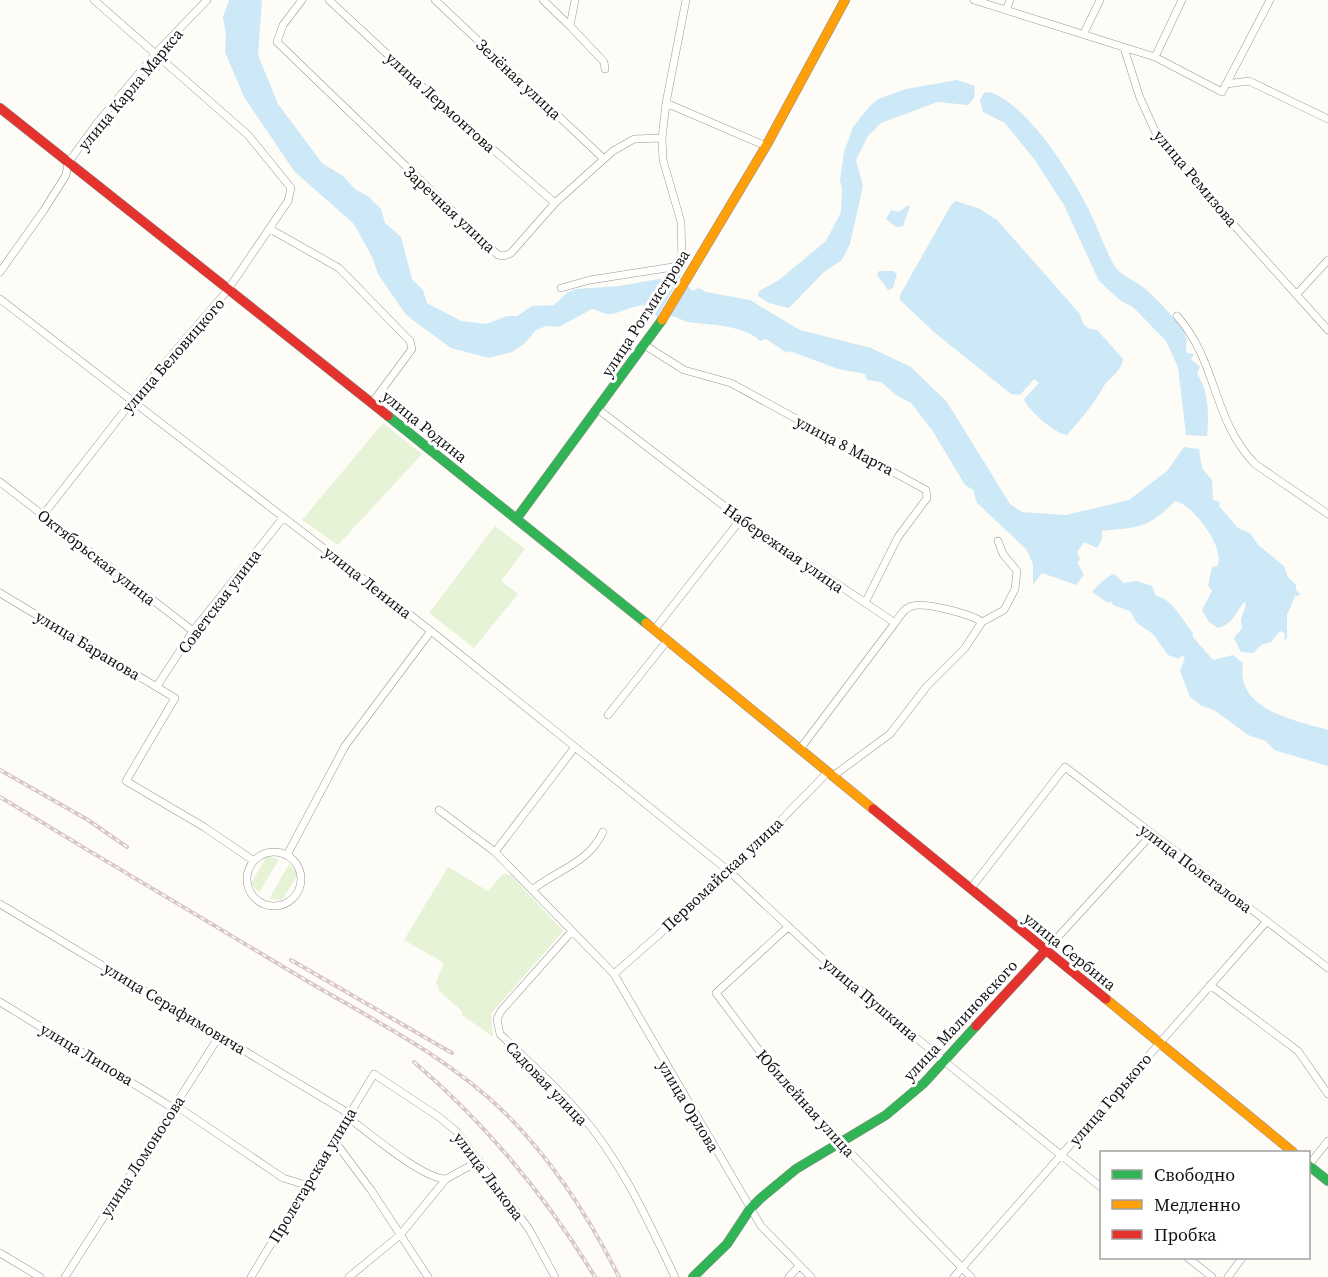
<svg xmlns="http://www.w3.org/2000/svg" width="1328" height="1277" font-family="'Source Serif 4',serif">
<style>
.green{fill:#e7f3d7}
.water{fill:#cde8f7}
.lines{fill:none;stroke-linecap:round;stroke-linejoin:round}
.street-casing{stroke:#979795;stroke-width:8}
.fast-casing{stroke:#8e8d8b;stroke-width:10}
.slow-casing{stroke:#8e8d8b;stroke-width:10}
.jam-casing{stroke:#8e8d8b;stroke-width:10}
.street{stroke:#fffffe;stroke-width:7}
.fast{stroke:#30b455;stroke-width:9}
.slow{stroke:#ff9f0a;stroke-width:9}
.jam{stroke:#e5322d;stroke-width:9}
.rail-casing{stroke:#d9c6c7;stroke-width:4}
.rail{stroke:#fff;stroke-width:1.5;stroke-dasharray:4.5;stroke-linecap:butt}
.labels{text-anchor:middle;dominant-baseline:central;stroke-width:6;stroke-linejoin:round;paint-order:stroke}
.street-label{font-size:16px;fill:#111;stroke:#fff}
</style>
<rect width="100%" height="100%" fill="#fdfcf7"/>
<path class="green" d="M383,423L422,454L338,545L302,520Z
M495,526L525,549L501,581L518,594L474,648L429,613Z
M267,856L279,859L259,893L251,883Z
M289,864L298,874L282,900L269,899Z
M448,867L488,891L503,874L511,875L563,931L491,1014L493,1037L462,1015V1011L440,992L436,982L444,963L404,940Z"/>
<path class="water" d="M229,0H262L258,55L278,104L322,163L343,176L355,189L369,197L381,209L385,223L401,237L412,279L423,290L427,303L461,321L486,324L507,316H517L532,306L554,305L567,293L576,289L619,286L681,275L657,318L654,308C641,300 625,312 611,314C604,315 598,310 592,309L559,327L546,326L536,330L524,344L512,352L489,358L451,348L406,315L378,274L372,257L354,224L294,171L244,97L225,52L226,35L223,17Z
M957,80L975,86L974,98L968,105L937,102L881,123L868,136L856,160L863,186L850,244L842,260L824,272L789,308L769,303L758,296L759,291L779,280L826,241L841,212L842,188L840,180L844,152L853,127L870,106L878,99L906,89Z
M990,92C1029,106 1071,174 1089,210C1098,228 1104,247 1114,265C1121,276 1130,278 1140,285C1150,291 1187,329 1187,340C1187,344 1185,346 1187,353L1194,354L1191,359L1200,367L1197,374C1209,390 1209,416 1207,436L1186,435L1178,367L1166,341L1133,307L1121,301L1099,281L1064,205L1034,159L1005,123L983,112L980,100L984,93Z
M956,201L980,209L997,220L1080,314C1083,325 1085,329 1097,330L1123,359C1121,373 1110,376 1104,386C1094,404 1081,419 1067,435C1055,434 1027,409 1024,399L1039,383L1034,379L1020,395L1011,394L935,333L900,300V295L951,205Z
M907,206H910L903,226L896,227L886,219L891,210L899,212Z
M879,271H893L897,274L893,288L888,290L877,275Z
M688,286L692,291L699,288L706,292L750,300L800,330L871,348L911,367L947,402L1010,504L1022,512L1066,515L1129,500L1167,471L1184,447L1199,449L1202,468L1212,480L1213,500L1220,502L1219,506L1238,528L1251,534L1258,545L1284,566L1288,577L1296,585V590L1301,595L1295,596L1287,615V638L1284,641L1285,633L1280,631L1271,642L1261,645L1253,653L1241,652L1234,638L1242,628L1241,620L1246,604L1244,602C1234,615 1234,623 1218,628L1209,622L1202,610L1212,591L1208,586L1212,567L1217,566C1227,550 1193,504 1175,501C1148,529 1138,527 1102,531V539L1097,548L1084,542L1077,552L1080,560L1077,562L1084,575L1076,585L1042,573L1033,585V564L1026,549L977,503L973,490L965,485L932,430L911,403L896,395L881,382L867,380L865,374L838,369L790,351L787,353L766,339L760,341C745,325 709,325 688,322C680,320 677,316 670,316Z
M1114,574L1124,583L1136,581L1152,586L1156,596C1173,599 1183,621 1193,633V637L1213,660L1233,655L1243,663C1235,710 1294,720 1328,730V766L1274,750L1266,741L1248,735L1214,710L1202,706L1190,697L1180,671L1185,658L1182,655L1179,659L1168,655L1153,634L1137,623L1130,611L1113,605L1112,602L1108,603L1092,592C1097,586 1107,576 1114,574Z"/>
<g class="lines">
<defs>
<path id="street" d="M302,0L283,25L277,42L498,255L504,256L511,253L555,203L613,151L634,139L662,138
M329,0L443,106L555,203
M435,0L603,158
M543,0L570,26L575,0
M974,0L1155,57L1222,92L1270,0
M1006,10L1010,0
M570,26L604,62L605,69
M1084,33L1100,0
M1124,48L1140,98L1156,133L1224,214L1328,330
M1155,57L1182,0
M1226,84L1249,81L1328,119
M666,103L766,146
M270,229L339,268L410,341L412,349L372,403
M0,272L44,210L66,175L68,163L97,123L157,52L207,0
M561,288L590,280L673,267L682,259L681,222L663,160L662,138L666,103L686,0
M1297,294L1328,260
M0,299L431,631L575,747L730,872L821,957L945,1062L1102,1188
M1177,316C1218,362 1212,420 1255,464L1328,514
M646,346L684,370L731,383L926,490L927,498L898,537L865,603
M599,410L741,519L895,623C899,617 904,608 912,606C925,602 971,614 982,622
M0,482L193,631
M43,515L133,400L227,291L288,201L291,188L248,135L94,0
M0,593L175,698L126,781L204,827L254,861
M654,630L741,519
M157,686L193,631L283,518
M608,715L667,641
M800,749L895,623
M833,776L890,734L927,686L965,648L982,622L1004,610L1015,589L1017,571L1003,554L998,541
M439,810L495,852L614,974L761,1226L811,1277
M247 879a27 27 0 1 1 54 0a27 27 0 1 1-54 0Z
M495,852L575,747
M287,855L345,746L431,631
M971,888L1065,767L1328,968
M532,890C558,869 588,864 603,832
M0,904L348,1113
M788,927L716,993L764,1057L841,1143L971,1277
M572,931L501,1011L497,1019L500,1034C527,1060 556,1086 581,1115C622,1162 648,1221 675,1277
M1046,950L1152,834
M614,974L730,872L828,772
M1210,985L1298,1051L1328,1094
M0,1002L173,1108
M175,1105L283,1178L306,1185
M346,1116C367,1131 422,1179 446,1179
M333,1139L371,1190L428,1277
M1308,1166L1328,1141
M0,1253L40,1277
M1188,1258L1212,1277
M65,1277L220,1035
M251,1277L374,1074L439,1117L456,1131L529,1229L555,1277
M349,1277L400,1235L446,1179L479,1161
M789,1277L799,1266
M954,1277L1267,921
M1228,1277L1242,1258"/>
<path id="fast" d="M388,416L646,623
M517,518L662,320
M1308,1165L1328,1181
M693,1277L727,1244L750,1209L761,1198L796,1169L886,1115L924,1083L976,1026"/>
<path id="slow" d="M662,320L766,146L845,0
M646,623L873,809
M1106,999L1293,1152"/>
<path id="jam" d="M0,108L388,416
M873,809L1106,999
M976,1026L1046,950"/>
</defs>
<use href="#street" class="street-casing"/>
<use href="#fast" class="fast-casing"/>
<use href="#slow" class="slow-casing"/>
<use href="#jam" class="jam-casing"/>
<use href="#street" class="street"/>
<use href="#fast" class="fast"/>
<use href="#slow" class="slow"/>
<use href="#jam" class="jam"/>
<defs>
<path id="rail" d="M0,770L88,820L127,847
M0,797C102,859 205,920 307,981C375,1021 450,1058 506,1114C554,1162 589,1217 619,1277
M291,960L452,1053
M414,1062C486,1124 546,1196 595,1277"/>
</defs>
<use href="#rail" class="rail-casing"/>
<use href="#rail" class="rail"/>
</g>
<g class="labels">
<g class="street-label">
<text transform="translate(519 79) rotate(43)">Зелёная улица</text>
<text transform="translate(130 89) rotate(-50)">улица Карла Маркса</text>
<text transform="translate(441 102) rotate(42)">улица Лермонтова</text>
<text transform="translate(1196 178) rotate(50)">улица Ремизова</text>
<text transform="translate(450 209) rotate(43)">Заречная улица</text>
<text transform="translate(645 313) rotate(-57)">улица Ротмистрова</text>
<text transform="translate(173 355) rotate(-49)">улица Беловицкого</text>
<text transform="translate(425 426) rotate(39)">улица Родина</text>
<text transform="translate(845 445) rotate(28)">улица 8 Марта</text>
<text transform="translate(784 548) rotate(35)">Набережная улица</text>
<text transform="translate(97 557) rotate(38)">Октябрьская улица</text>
<text transform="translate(368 582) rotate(38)">улица Ленина</text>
<text transform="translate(219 601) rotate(-53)">Советская улица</text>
<text transform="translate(88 645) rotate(31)">улица Баранова</text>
<text transform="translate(1196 868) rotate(37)">улица Полегалова</text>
<text transform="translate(722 874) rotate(-43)">Первомайская улица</text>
<text transform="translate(1070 951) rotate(39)">улица Сербина</text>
<text transform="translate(871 999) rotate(40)">улица Пушкина</text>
<text transform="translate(175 1008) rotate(31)">улица Серафимовича</text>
<text transform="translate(960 1020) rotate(-47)">улица Малиновского</text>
<text transform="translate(87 1054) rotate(31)">улица Липова</text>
<text transform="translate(547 1083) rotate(46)">Садовая улица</text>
<text transform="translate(1110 1099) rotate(-49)">улица Горького</text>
<text transform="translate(806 1103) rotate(48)">Юбилейная улица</text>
<text transform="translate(689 1106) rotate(59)">улица Орлова</text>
<text transform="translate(142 1156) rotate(-57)">улица Ломоносова</text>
<text transform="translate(312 1175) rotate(-59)">Пролетарская улица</text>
<text transform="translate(489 1176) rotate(53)">улица Лыкова</text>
</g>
</g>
<rect x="1100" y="1151" width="210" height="108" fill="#ffffff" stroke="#a0a0a0" stroke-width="1.5"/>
<rect x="1112" y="1170" width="30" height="9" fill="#30b455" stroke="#a0a0a0" stroke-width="1.5"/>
<text x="1154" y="1181" font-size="18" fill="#111111">Свободно</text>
<rect x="1112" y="1200" width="30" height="9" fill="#ff9f0a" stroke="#a0a0a0" stroke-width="1.5"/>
<text x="1154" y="1211" font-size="18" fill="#111111">Медленно</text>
<rect x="1112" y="1230" width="30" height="9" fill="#e5322d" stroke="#a0a0a0" stroke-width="1.5"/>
<text x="1154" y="1241" font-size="18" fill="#111111">Пробка</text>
</svg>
